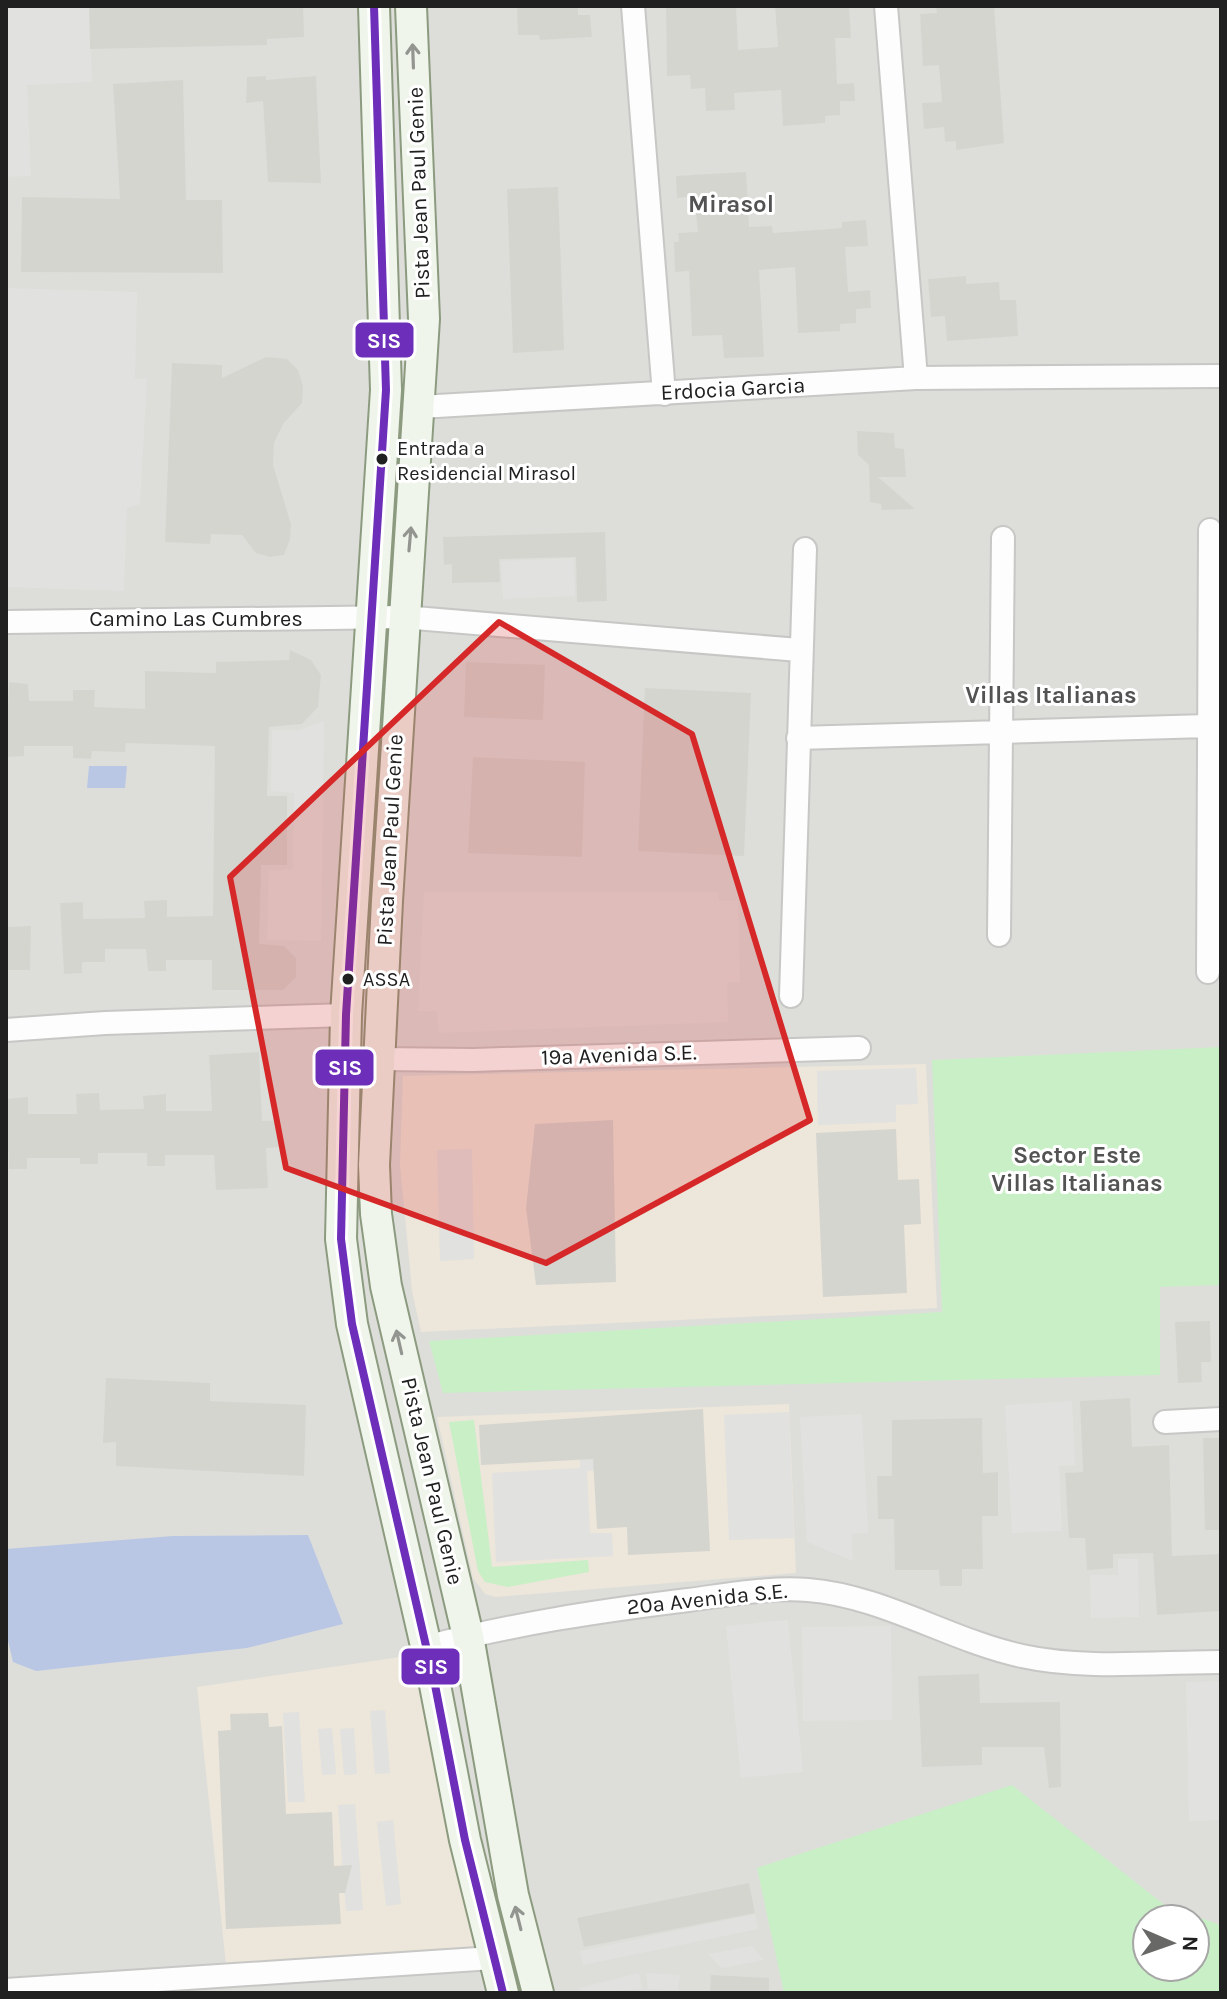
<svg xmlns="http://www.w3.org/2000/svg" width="1227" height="1999" font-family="Karla,sans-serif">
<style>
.residential{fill:#dddeda;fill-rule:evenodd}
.commercial{fill:#ede6da}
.grass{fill:#c9efc6;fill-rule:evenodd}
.parking{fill:#e1e1df}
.water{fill:#bac7e4}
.building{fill:#d5d5d0}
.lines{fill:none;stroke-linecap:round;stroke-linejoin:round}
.minor-casing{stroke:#c7c7c5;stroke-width:26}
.secondary-casing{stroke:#8c9b7f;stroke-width:34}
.minor{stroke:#fcfdfc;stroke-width:22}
.secondary{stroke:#f0f5eb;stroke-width:30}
.bus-1-casing{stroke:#fff;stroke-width:14}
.bus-1{stroke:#6d2fba;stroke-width:8}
.oneway{stroke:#929590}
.marked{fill:#d62828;fill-opacity:0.2;stroke:#d62828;stroke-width:6;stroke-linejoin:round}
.bus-dot{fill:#202020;stroke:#fff;stroke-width:3}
.labels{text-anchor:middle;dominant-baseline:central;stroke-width:6;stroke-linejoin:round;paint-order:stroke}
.bus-label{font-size:20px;fill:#202020;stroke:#fff;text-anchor:start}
.street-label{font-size:22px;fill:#202020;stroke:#fff}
.neighbourhood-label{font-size:24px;font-weight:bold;fill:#535353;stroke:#fff}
.line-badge{stroke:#fff;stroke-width:3}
.badge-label{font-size:22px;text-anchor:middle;font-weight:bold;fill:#fff}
</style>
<rect width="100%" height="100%" fill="#eeefe9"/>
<path class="residential" d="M6,6H1221V1993H6ZM1147,1919H1195V1967H1147Z"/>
<path class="commercial" d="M926,1064L937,1308L421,1332L412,1291L400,1164L403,1076Z
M789,1404L796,1573L495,1597L485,1594L473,1578L437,1417Z
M427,1653L492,1954L226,1965L197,1687Z"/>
<path class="grass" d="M1221,1047V1285L1160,1287V1375L443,1393L429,1341L942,1312L932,1060Z
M474,1420L492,1567L588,1560L589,1572L508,1587L485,1582L478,1571L449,1422Z
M1012,1785L1166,1906L1221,1925V1993H784L757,1868ZM1147,1919H1195V1967H1147Z"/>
<path class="parking" d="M6,6H89L92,82L27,85L31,176L6,177Z
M6,288L137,292L135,379L147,378L140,504L127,508L124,591L6,587Z
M574,558L575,596L503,599L501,561Z
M324,721L321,941L267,940L269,871L293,869L294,793L271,791L272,730H300Z
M424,892H718L719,901H738L740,982L727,983L728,1022L439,1033L437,1011H418Z
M916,1068L918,1104L896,1105V1122L818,1125L817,1071Z
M472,1149L474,1259L440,1261L437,1150Z
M1072,1401L1075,1465L1059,1466L1062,1531L1012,1533L1005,1405Z
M789,1412L794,1538L729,1540L724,1415Z
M862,1414L868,1533L852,1534L853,1561L807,1542L800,1417Z
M595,1452L609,1470L587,1471L590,1533H612L613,1556L496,1562L492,1473L580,1468V1453Z
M1118,1559H1138L1139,1617L1091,1618L1090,1575H1118Z
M788,1620L803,1772L741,1778L726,1626Z
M891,1626L892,1720L803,1721L802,1627Z
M1221,1681V1820L1189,1821L1186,1682Z
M385,1710L390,1773L375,1774L370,1711Z
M299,1712L305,1802H288L283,1713Z
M332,1728L336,1774L322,1775L318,1729Z
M354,1728L357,1774L344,1775L340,1729Z
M355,1804L363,1910L346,1911L338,1805Z
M393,1820L401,1904L386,1906L377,1822Z
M755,1914L758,1929L583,1965L580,1951Z
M752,1946L764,1960L722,1968L708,1954Z
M639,1973L642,1989L581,1993L579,1988Z
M646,1973L680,1975L678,1990L648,1989Z"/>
<path class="water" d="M89,766H127L125,788H87Z
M308,1535L343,1624L247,1648L36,1671L13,1662L6,1632V1549L173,1536Z"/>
<path class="building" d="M89,6H303L304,37L267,39V45L90,49Z
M517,6H578V15H590L592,37L540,40L539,35H518Z
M666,6H736L738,50L778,47L775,6H849L851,38H835L837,84L854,83L855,101H840V115L825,116V123L783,126L781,90L734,93L735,110L706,111L705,88L691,89L690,75L667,76Z
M936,6H994L1004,143L956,150V141L945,142L944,127L924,129L922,103L942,102L939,65L923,66L920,14L937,13Z
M266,76V80L316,76L321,183L268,182L263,101L246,103L247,77Z
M183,80L186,200H222L223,273L21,272L22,197L120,199L113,84Z
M746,172L749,227L772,226L773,233L830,229L842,228V222L866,220L868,246L845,247L848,292L870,290L871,308L856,309V323L840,324V331L798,333L795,267L759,270L764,357L724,358L722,335L692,336L689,271L675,272L674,242H679L678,233L698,232L694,196L677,198L676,176Z
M558,187L564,350L513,353L507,189Z
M966,276V284L999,282L1000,300H1016L1018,336L947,341L945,316L931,317L928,279Z
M266,357L287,359L298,370L303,386L302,403L283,424L274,443L273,465L291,524L290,539L284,555L270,557L256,553L242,535L211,534L210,544L165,542L172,363L222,365V378Z
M857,431L894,433L895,448L904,449L906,477H878L915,509L882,510L881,504L870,502L869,465L858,455Z
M605,532L607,601L577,602L576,557L499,559L500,582L452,583V564L444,565L443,537Z
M290,650L311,660L321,675L318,707L302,724L269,727L267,796H287V865H261L259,944L284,946L296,958V977L283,990H212V960H166V971H148L146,949H105V962H82V973L64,974L60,903L83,902V919L145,918L144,901L167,900V917L213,916L215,746L126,743L125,752L92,751L91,759L73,758V746H24V756L6,757L9,682L28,684L29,701H73V690H95L94,707L145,709V671L216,673V662L289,660Z
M466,662L545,665L543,720L464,717Z
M645,688L751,693L744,856L638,851Z
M473,757L585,762L582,857L468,853Z
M31,926L30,970H6V927Z
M259,1052L262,1121L280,1120L281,1147L266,1148L268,1188L216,1190L214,1155H165V1166H147V1153H98V1164H80V1158H27V1169H9L6,1099L28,1097V1114H77L76,1094L99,1093L100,1110L144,1109L143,1096L166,1094V1111H212L209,1055Z
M613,1120L616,1282L536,1285L526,1208L535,1124Z
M896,1129L898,1180L919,1179L921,1224L904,1225L907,1293L823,1297L816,1133Z
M1210,1321L1211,1362H1201L1202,1382L1178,1383L1175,1322Z
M106,1378L210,1383V1401L306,1405L304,1476L116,1466V1442L103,1443Z
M1130,1398L1132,1447L1169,1445L1172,1556L1221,1554V1611L1157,1615L1153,1553L1113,1554V1568L1087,1570L1085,1538H1069L1065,1473L1083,1472L1080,1401Z
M703,1409L710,1551L628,1555L627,1527L597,1529L593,1459L481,1465L479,1425Z
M982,1418L983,1473L998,1472V1516H982L983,1569H962V1586H940L939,1570H895L894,1519H878L877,1476H892V1420Z
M1203,1438H1221V1530H1205Z
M979,1674L980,1703L1060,1702L1061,1787L1049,1788L1044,1747H982V1765L922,1767L918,1676Z
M268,1713L269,1727L282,1726L286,1814L332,1812L334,1866L352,1865L345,1893H339L341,1924L226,1929L218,1731L231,1730L230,1714Z
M749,1883L755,1913L584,1947L577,1918Z
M711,1975L769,1978V1993H710Z"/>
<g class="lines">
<defs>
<path id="minor" d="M633,6L664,394
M886,6L916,378
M420,407L916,378L1221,376
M6,622L403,617L799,650
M798,738L1207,726
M999,935L1003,538
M1208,972L1210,530
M791,996L805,549
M6,1030L105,1023L346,1015
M379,1059L473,1060L859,1048
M1165,1422L1221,1419
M426,1647C512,1624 599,1611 688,1600C727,1595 768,1587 808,1590C883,1596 949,1640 1022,1656C1085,1670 1157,1662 1221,1662
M6,1990L493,1958"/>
<path id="secondary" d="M374,6L386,390L346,1015L341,1239L352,1324L435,1685L465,1840L503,1993
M411,6L424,319L387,901L374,1165L376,1214L386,1286L468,1636L513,1895L538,1993"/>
</defs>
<use href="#minor" class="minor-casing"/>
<use href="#secondary" class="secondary-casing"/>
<use href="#minor" class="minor"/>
<use href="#secondary" class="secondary"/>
<defs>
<path id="bus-1" d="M374,6L386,390L346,1015L341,1239L352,1324L435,1685L465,1840L503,1993"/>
</defs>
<use href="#bus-1" class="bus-1-casing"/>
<use href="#bus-1" class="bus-1"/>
</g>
<defs><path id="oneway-shaft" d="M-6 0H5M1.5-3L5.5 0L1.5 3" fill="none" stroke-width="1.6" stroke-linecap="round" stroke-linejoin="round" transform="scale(2)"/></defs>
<g class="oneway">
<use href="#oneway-shaft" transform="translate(413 56) rotate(-92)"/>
<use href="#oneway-shaft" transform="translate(410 539) rotate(-85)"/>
<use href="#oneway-shaft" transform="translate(399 1342) rotate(-103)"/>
<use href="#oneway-shaft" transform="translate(518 1918) rotate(-104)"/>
</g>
<path class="marked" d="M499,622L692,734L810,1120L546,1263L286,1168L230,877Z"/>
<g class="bus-dot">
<circle cx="382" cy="459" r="7"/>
<circle cx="348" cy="979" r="7"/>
</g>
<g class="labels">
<g class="bus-label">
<text x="397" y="448">Entrada a<tspan x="397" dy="25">Residencial Mirasol</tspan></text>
<text x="363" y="979">ASSA</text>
</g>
<g class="street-label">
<text transform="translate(419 193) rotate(-92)">Pista Jean Paul Genie</text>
<text transform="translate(733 389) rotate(-3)">Erdocia Garcia</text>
<text x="196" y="619">Camino Las Cumbres</text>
<text transform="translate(390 840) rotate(-87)">Pista Jean Paul Genie</text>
<text transform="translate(619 1055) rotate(-2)">19a Avenida S.E.</text>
<text transform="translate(432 1481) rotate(77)">Pista Jean Paul Genie</text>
<text transform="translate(707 1599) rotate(-6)">20a Avenida S.E.</text>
</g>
<g class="neighbourhood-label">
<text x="731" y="204">Mirasol</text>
<text x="1051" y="695">Villas Italianas</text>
<text x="1077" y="1155">Sector Este<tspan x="1077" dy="28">Villas Italianas</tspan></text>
</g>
</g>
<g class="line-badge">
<rect x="354" y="321" width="61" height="38" rx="8" fill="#6d2fba"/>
<rect x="314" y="1048" width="61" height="39" rx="8" fill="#6d2fba"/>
<rect x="400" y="1647" width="61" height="39" rx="8" fill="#6d2fba"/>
</g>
<g class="badge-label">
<text x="384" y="348">SIS</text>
<text x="345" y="1075">SIS</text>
<text x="431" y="1674">SIS</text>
</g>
<rect width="1227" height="1999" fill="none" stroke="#202020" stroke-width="16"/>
<g transform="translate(1171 1943) rotate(92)"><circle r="38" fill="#ffffff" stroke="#a6a6a6" stroke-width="2"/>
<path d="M0-6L14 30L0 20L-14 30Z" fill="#686866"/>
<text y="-12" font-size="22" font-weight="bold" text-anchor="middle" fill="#202020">N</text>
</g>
</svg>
